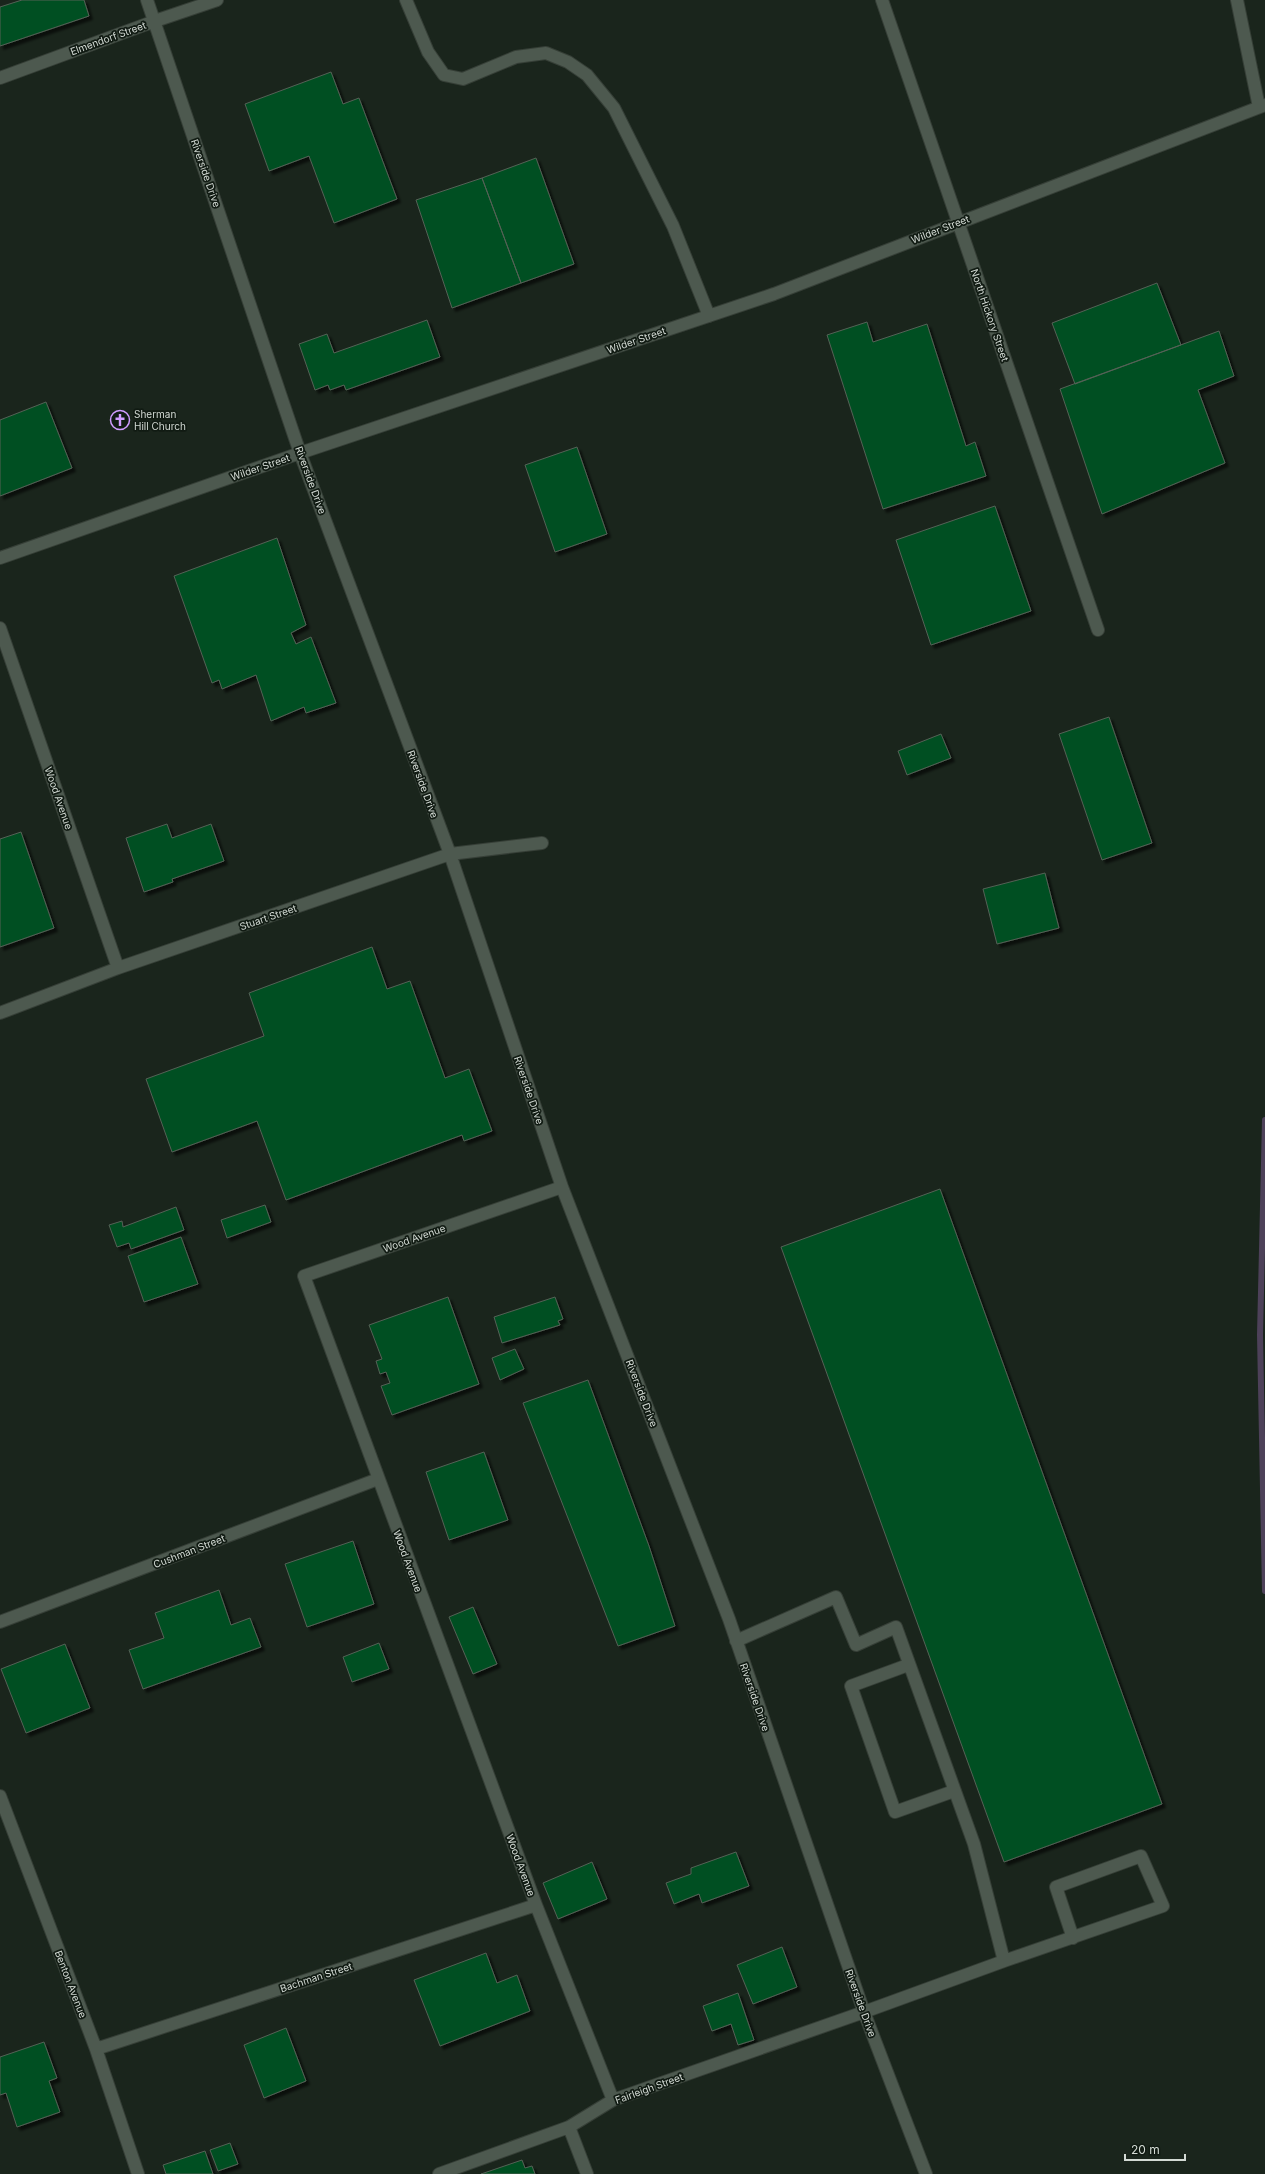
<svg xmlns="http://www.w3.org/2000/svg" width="1265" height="2174" font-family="Inter,sans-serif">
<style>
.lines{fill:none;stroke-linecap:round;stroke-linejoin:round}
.stream{stroke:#4d4159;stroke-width:6}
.building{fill:#005021;stroke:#546156;filter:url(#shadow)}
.minor-casing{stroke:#363f37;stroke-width:14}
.minor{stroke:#4d594f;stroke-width:12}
.labels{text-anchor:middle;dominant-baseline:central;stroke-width:3.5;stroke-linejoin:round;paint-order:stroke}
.street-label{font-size:10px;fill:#d3dad4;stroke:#111b13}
.poi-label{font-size:10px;fill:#d3dad4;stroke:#111b13;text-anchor:start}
</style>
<defs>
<filter id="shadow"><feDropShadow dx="3.5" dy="3.5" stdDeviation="1" flood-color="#0009"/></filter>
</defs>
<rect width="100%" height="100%" fill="#1a251c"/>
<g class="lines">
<path class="stream" d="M1265,1120L1260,1335L1265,1591"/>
</g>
<path class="building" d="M22,0H84L89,16L0,46V7Z
M331,72L343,104L359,98L397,199L334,223L309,156L269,171L245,104Z
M536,158L574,264L521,283L482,178Z
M482,178L521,283L452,308L416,200Z
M1157,283L1181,345L1075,384L1052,323Z
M427,320L440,357L346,390L344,385L330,390L328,385L315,390L299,344L327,334L334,353Z
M867,322L873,342L927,324L966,446L975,442L986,476L883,509L827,335Z
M1219,331L1234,376L1198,390L1225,463L1102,514L1060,389Z
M46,402L72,468L0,496V420Z
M577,447L607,534L555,552L525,465Z
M995,506L1031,611L931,645L896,540Z
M277,538L306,625L291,633L296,644L311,637L336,703L306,713L304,707L271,721L256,675L222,689L219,680L212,683L174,576Z
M1109,717L1152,843L1102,860L1059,734Z
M941,734L951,758L907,775L898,751Z
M167,824L172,838L211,824L224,861L172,879L173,882L144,892L126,838Z
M21,832L54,928L0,947V839Z
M1045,873L1059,928L997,944L983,889Z
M372,947L387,989L410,981L445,1078L469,1069L492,1131L464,1141L462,1135L286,1200L257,1121L172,1152L146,1079L264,1036L249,993Z
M940,1189L1162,1804L1004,1862L781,1247Z
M265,1205L271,1222L227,1238L221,1220Z
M176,1207L184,1230L131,1249L129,1243L117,1247L109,1225L122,1221L123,1227Z
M181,1237L198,1284L144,1302L128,1256Z
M448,1297L479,1384L392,1415L381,1386L390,1383L386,1372L380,1374L376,1361L382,1359L369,1325Z
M555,1297L563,1319L558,1321L560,1325L502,1343L494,1317Z
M515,1349L524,1369L500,1380L492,1358Z
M588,1380L649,1546L675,1626L618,1646L523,1403Z
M484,1452L508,1520L449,1540L426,1472Z
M353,1541L374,1604L307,1627L285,1564Z
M219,1590L231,1625L250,1618L261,1647L143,1689L129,1650L164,1638L155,1613Z
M473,1607L497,1664L473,1674L449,1617Z
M379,1643L389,1669L352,1682L343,1657Z
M65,1644L90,1708L26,1733L1,1669Z
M736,1852L749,1886L702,1903L699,1894L674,1904L666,1883L691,1874V1868Z
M592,1862L607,1899L558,1919L543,1883Z
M782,1947L797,1987L753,2004L737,1965Z
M486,1953L497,1983L517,1975L530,2011L440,2046L414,1980Z
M738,1993L754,2040L738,2045L731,2024L712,2031L703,2006Z
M286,2028L306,2081L264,2098L244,2045Z
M44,2042L57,2078L49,2081L60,2112L17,2127L6,2093L0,2095V2057Z
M230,2143L238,2164L218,2171L210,2150Z
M205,2151L213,2174H166L163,2165Z
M522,2160L525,2168L532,2166L535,2174H481Z"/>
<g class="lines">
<defs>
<path id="minor" d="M147,0L300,453L450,854L562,1187L729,1619L864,2012L926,2174
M406,0L428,52L444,75L463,79L516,57L546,53L568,62L587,75L614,108L673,226L709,316
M882,0L1098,630
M1237,0L1259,107
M0,78L155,21L217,0
M0,558L300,453L774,294L1265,105
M0,628L118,968
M0,1013L118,968L450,854L542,843
M562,1187L304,1276L536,1905L613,2100
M0,1622L378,1479
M908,1665L851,1686L895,1812L954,1791
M0,1796L96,2049L138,2174
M1004,1961L1163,1906L1141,1856L1056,1887L1073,1938
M96,2049L536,1905
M569,2127L587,2174
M439,2174L569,2127L613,2100L864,2012L1004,1961L974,1844L896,1627L856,1645L836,1597L736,1641"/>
</defs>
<use href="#minor" class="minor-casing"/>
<use href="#minor" class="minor"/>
</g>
<defs>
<symbol id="church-ring" viewBox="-11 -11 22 22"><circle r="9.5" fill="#111b13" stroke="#d09dff" stroke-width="1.5"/><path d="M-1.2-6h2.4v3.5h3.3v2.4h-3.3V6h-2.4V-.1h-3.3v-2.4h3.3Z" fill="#d09dff"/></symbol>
</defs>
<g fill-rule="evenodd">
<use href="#church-ring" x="109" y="409" width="22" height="22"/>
</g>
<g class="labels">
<g class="street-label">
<text transform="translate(108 38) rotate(-20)">Elmendorf Street</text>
<text transform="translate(206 173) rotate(71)">Riverside Drive</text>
<text transform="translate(940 229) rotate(-21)">Wilder Street</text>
<text transform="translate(990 315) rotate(71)">North Hickory Street</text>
<text transform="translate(636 340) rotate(-19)">Wilder Street</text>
<text transform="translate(260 467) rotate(-19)">Wilder Street</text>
<text transform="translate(311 480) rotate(70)">Riverside Drive</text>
<text transform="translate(423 784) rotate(70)">Riverside Drive</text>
<text transform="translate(59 798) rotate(71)">Wood Avenue</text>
<text transform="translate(268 917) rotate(-19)">Stuart Street</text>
<text transform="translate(529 1090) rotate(71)">Riverside Drive</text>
<text transform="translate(414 1238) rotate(-19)">Wood Avenue</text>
<text transform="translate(642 1393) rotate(69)">Riverside Drive</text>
<text transform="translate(189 1551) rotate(-21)">Cushman Street</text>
<text transform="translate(408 1561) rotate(70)">Wood Avenue</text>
<text transform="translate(755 1697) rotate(71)">Riverside Drive</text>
<text transform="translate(521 1865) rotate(70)">Wood Avenue</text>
<text transform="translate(316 1977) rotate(-18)">Bachman Street</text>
<text transform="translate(71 1984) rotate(69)">Benton Avenue</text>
<text transform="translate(861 2003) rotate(70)">Riverside Drive</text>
<text transform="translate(649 2088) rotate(-20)">Fairleigh Street</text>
</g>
<g class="poi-label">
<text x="134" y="414">Sherman<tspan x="134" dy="12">Hill Church</tspan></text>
</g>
</g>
<path d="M1125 2154v6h60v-6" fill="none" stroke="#d3dad4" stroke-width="2"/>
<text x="1131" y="2154" font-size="12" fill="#d3dad4" stroke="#111b13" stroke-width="3" paint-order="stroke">20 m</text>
</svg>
